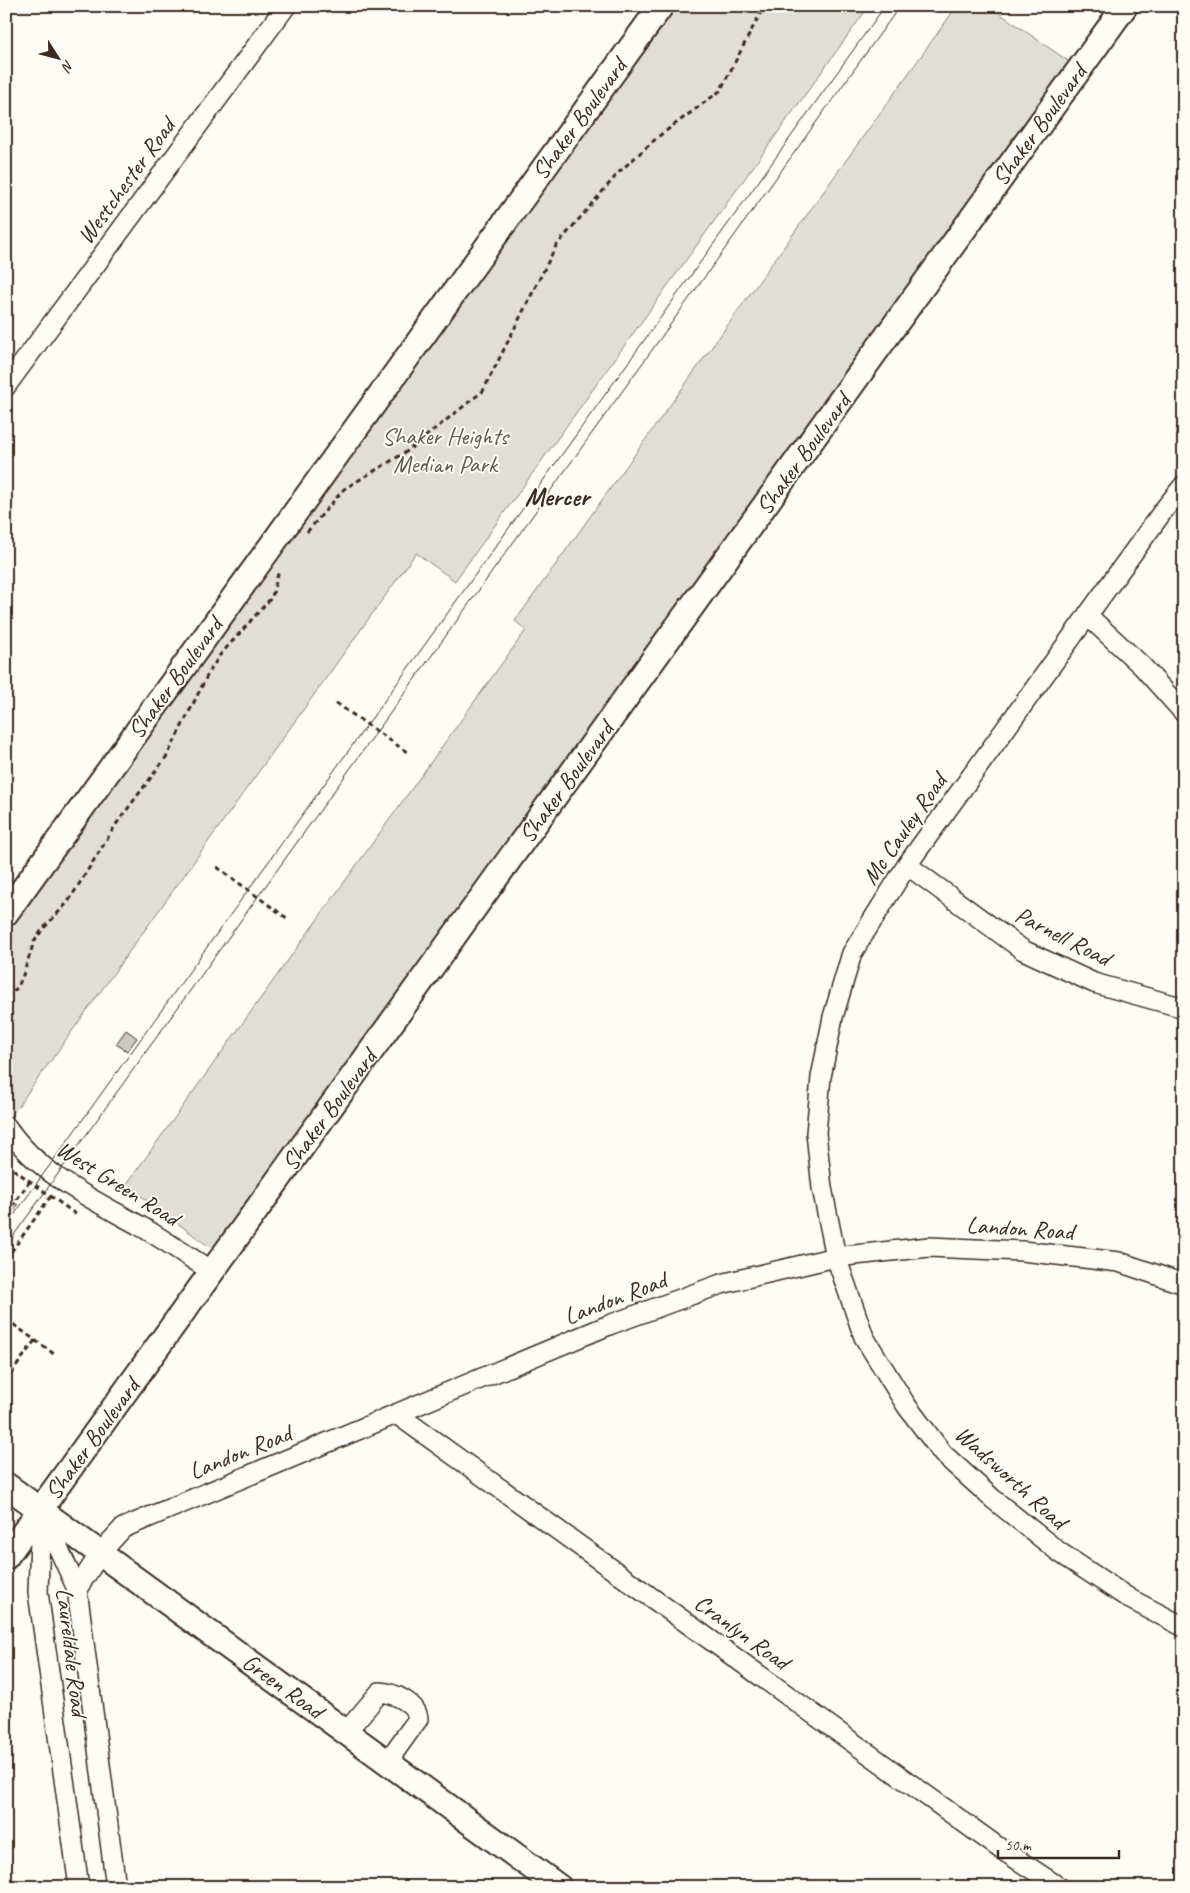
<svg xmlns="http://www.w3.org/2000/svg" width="1190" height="1893" font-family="Caveat,sans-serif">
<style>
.green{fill:#e1ded7;stroke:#8e847a}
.building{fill:#cdc8c2;stroke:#3b2a1e}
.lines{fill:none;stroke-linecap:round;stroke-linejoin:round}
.minor-casing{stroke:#3b2a1e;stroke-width:22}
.major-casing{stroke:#3b2a1e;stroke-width:28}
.path{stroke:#3b2a1e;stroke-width:3;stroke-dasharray:5 4;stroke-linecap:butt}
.minor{stroke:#fdfcf7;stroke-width:19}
.major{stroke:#fdfcf7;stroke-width:24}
.tram{stroke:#3b2a1e;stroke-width:1}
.labels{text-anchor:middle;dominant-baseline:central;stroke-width:4;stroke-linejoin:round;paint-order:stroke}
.street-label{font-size:24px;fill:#3b2a1e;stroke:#fdfcf7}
.park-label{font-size:24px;fill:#64574c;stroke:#fdfcf7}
.quarter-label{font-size:26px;font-weight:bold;fill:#3b2a1e;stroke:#fdfcf7}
</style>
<rect width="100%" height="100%" fill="#fdfcf7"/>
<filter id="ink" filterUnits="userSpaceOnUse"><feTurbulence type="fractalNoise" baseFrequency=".02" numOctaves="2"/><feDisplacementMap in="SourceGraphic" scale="10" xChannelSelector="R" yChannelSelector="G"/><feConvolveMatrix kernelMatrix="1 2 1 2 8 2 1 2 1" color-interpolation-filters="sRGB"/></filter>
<g filter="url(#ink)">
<path class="green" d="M661,6H869L455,581L416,553L6,1123V914Z
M957,6H989L1071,63L215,1251L126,1185L526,630L515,621Z"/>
<path class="building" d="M126,1030L137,1038L127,1051L116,1044Z
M10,1200L18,1205L6,1221V1206Z"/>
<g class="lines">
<defs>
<path id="minor" d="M6,386L286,6
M1184,485L1163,511L907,865L852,953L833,1017L821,1077L816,1133L822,1188L836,1257L864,1337L906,1405L943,1454L993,1499L1059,1552L1130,1599L1184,1627
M1087,615L1142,666L1184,713
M907,865L1023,950L1094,983L1184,1008
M6,1126C39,1175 92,1199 142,1227C166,1241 189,1257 213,1272
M398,1415L998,1847L1059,1887
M41,1510L77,1589L116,1887
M41,1513L38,1592L79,1887
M77,1589L101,1552L123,1528L609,1325L721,1284L836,1257L929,1247L1022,1251L1119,1262L1184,1284
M346,1732L380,1692C394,1693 417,1703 418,1719L387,1762"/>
<path id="major" d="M6,913L661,6
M6,1485L559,1887
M6,1557L1125,6"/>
</defs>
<use href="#minor" class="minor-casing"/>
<use href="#major" class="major-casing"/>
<path class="path" d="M307,532L344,489L406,452L483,391L556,246L620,171L659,136L720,91L764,6
M336,703L407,752
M217,867L288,919
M6,997L17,988L22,978L34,942L42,930L68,902L117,823L167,756L208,674L220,655L272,597L279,570
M6,1164L77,1215
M6,1214L30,1181
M6,1259L51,1196
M6,1319L54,1354
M6,1381L35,1340"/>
<use href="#minor" class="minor"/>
<use href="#major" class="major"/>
<path class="tram" d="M6,1226L885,6
M6,1246L900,6"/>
</g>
</g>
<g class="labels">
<g class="street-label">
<text transform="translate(579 119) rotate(-54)">Shaker Boulevard</text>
<text transform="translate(1039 125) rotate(-54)">Shaker Boulevard</text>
<text transform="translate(126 181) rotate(-54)">Westchester Road</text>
<text transform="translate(803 454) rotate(-54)">Shaker Boulevard</text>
<text transform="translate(175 678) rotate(-54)">Shaker Boulevard</text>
<text transform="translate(566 782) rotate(-54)">Shaker Boulevard</text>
<text transform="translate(904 829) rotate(-55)">Mc Cauley Road</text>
<text transform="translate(1063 936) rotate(27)">Parnell Road</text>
<text transform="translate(329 1110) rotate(-54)">Shaker Boulevard</text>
<text transform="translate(118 1183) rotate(32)">West Green Road</text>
<text transform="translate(1020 1228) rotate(4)">Landon Road</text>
<text transform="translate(615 1298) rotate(-21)">Landon Road</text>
<text transform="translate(92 1439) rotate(-54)">Shaker Boulevard</text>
<text transform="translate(240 1452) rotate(-22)">Landon Road</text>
<text transform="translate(1011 1477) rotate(42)">Wadsworth Road</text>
<text transform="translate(742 1632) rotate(36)">Cranlyn Road</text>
<text transform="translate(72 1652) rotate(83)">Laureldale Road</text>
<text transform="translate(283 1686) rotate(36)">Green Road</text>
</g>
<g class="park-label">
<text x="445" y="436">Shaker Heights<tspan x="445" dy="28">Median Park</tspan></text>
</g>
<g class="quarter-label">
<text x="557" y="496">Mercer</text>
</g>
</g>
<rect width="1190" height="1893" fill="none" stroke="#fdfcf7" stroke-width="25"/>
<rect x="12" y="12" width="1165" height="1868" fill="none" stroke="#3b2a1e" stroke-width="2" filter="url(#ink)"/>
<g transform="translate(58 58) rotate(126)" stroke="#fdfcf7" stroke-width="4" paint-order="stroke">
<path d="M0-4L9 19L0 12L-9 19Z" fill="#3b2a1e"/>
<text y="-8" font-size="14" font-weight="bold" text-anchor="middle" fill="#3b2a1e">N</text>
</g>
<path d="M998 1850v8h121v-8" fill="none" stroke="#3b2a1e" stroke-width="2.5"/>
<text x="1005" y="1850" font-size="15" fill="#3b2a1e" stroke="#fdfcf7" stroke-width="4" paint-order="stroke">50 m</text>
</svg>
